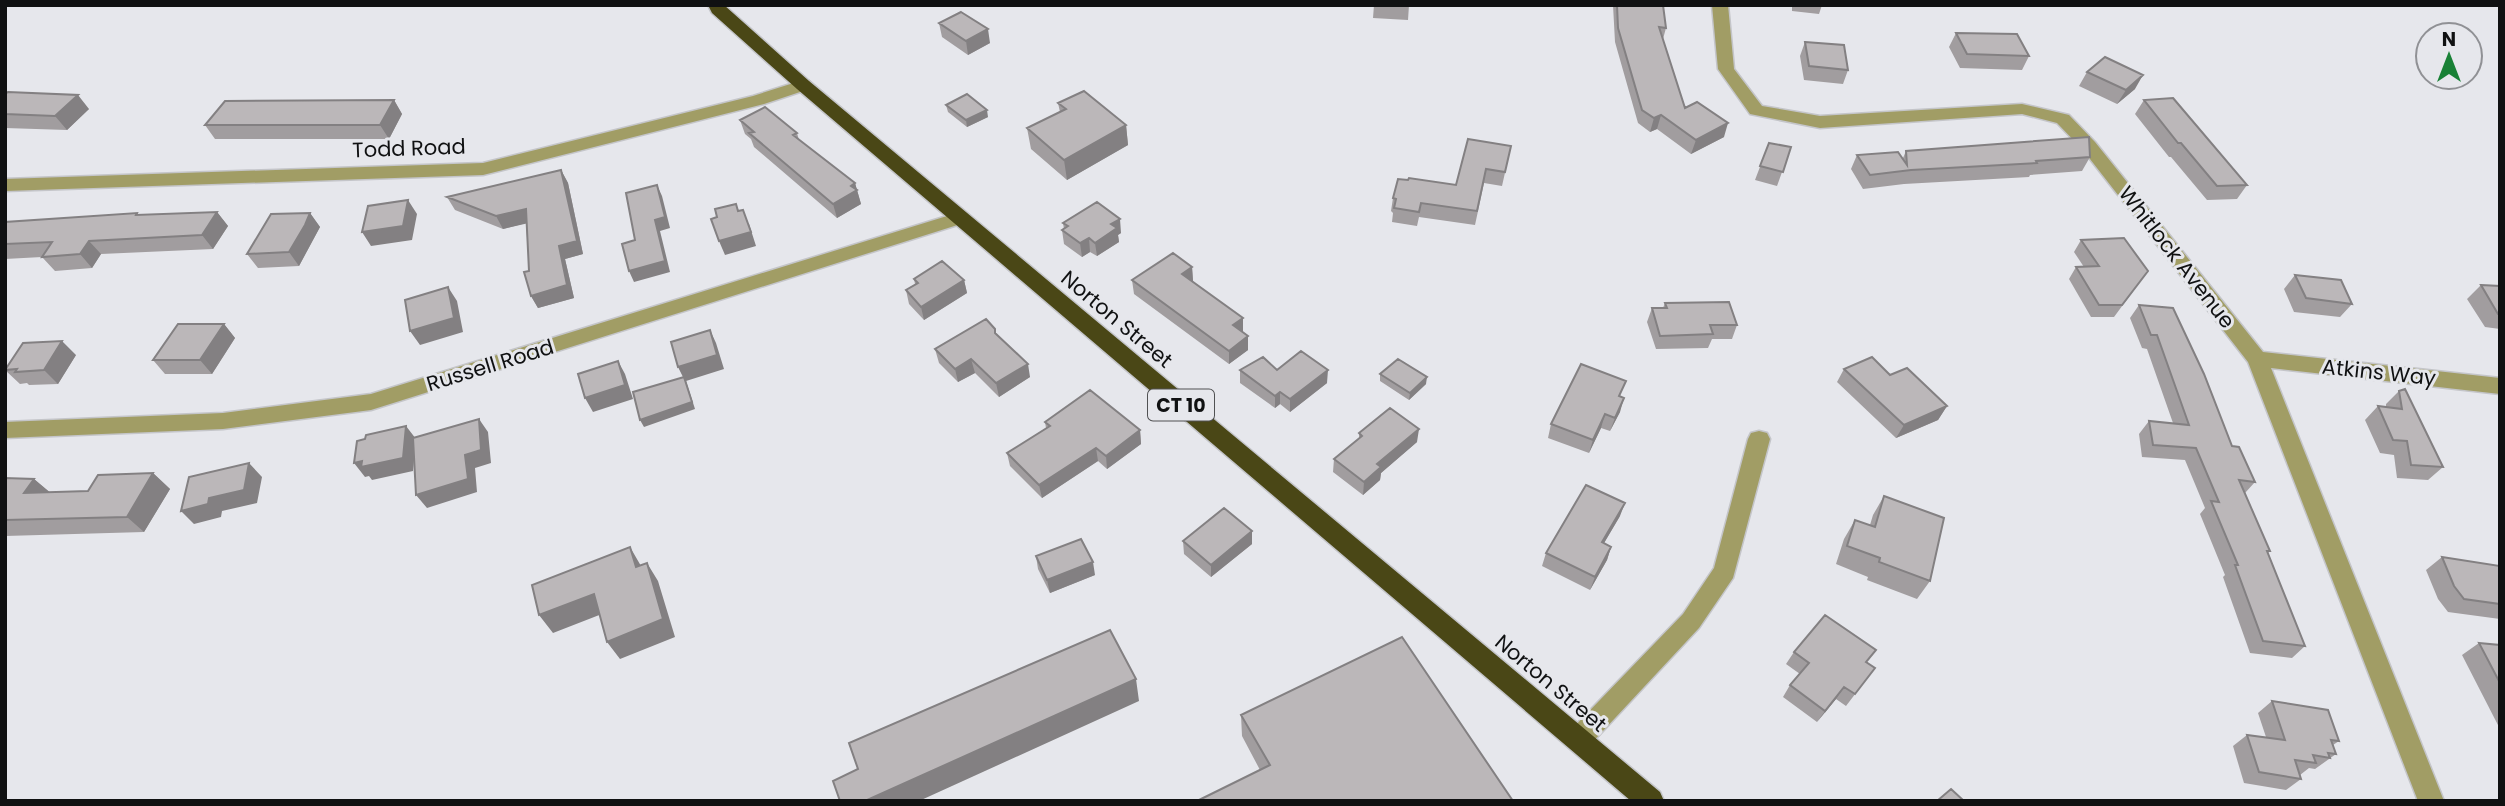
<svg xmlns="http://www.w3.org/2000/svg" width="2505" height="806" font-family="Poppins,sans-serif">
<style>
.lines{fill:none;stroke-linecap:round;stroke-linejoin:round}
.street-casing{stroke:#c4c5c9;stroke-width:3}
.highway-casing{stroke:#c4c5c9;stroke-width:3}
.street{fill:#a19d65;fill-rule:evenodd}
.highway{fill:#4a4716;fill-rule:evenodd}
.wall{fill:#a19d9f}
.shaded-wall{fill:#838082}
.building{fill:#bbb7b9;stroke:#838082;stroke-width:2}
.labels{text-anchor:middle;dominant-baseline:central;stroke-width:6;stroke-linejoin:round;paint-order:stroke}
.shield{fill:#e6e7ec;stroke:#505153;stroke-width:2}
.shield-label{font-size:19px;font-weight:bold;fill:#101112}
.street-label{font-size:21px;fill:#101112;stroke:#e6e7ec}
</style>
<rect width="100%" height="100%" fill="#e6e7ec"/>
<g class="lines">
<defs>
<path id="street" d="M1712,5H1728L1734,69L1762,106L1820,116L2022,104L2069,115L2095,142L2263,352L2500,378V394L2271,368L2444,801H2418L2248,362L2083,150L2057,123L2022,114L1820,128L1750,114L1718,69Z
M803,80L809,81L811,85L809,89L764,104L483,175L5,191V179L483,163L753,96Z
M960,212L967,214L969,218L967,222L371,410L223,429L5,438V422L223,413L371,394Z
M1759,431L1767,433L1770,439L1733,578L1699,628L1588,747L1579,751L1570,747L1566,739L1570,731L1683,614L1714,568L1748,439L1751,433Z"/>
<path id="highway" d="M708,5H724L809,81L1660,792L1664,801H1631L797,89L712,13Z"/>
</defs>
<use href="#street" class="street-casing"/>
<use href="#highway" class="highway-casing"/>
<use href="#street" class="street"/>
<use href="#highway" class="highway"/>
</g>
<path class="wall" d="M1374,5H1409L1408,20L1373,18Z
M1613,5H1663L1666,28L1663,39L1685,108L1724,137L1691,154L1657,129L1650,132L1638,123L1615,42Z
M1792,5H1822L1819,14L1792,11Z
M939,23L990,43L968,55L942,37Z
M1956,33L2029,56L2022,70L1960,68L1949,47Z
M1805,42L1848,70L1843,84L1804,80L1800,56Z
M2087,72L2135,89L2117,104L2079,86Z
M5,94L89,109L67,130L5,128Z
M394,100L402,114L389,139H215L205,125Z
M2144,100L2247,185L2237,199L2207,200L2171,157H2169L2135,114Z
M1058,103L1126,125L1128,145L1067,180L1031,149L1027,128L1060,112Z
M946,105L988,117L967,127L948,112Z
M740,120L797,133L799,140L855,183L861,204L837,218L754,147L751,139L745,134Z
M1769,143L1791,147L1777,186L1755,180Z
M1511,146L1502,186L1484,183L1475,225L1419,217L1417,226L1392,222L1393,213L1391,211L1393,198L1456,185Z
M1906,151L2090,157L2082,171L2030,175L2029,177L1904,184L1863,189L1851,169L1857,155L1903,158Z
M561,170L568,183L583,254L565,259L574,298L538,308L531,296L526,223L503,229L455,210L447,197Z
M217,212L228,226L213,249L101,254L92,268L55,271L42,257L5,259V222L137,213L138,215Z
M310,213L320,227L299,266L258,268L247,254Z
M1063,223L1121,233L1118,235L1119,242L1097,256L1090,252L1082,257L1064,244L1062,230L1064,229Z
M2081,240L2148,271L2114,317H2091L2069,279L2076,267H2084L2074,252Z
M1192,267L1193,281H1192L1243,318V332L1248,336V350L1229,364L1134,294L1132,280Z
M2295,275L2352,304L2340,317L2294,312L2284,289Z
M914,279L964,280L967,293L924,320L909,304L906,290L915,284Z
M2481,285L2500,286V329L2485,327L2467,299Z
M1665,303L1737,325L1732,339H1712L1708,348L1656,349L1647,322L1652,308H1663Z
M2139,305L2255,482L2245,493L2270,551L2268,553L2305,646L2292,658L2250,653L2223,577L2225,575L2200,514L2205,508L2185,460L2142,457L2139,434L2149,421L2173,423L2147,349L2142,348L2130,318Z
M224,324L235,338L212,374H165L153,360Z
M995,329L996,334L1030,377L999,397L975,373L958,382L939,363L935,349Z
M76,355L58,384L29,385L27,383L20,384L5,370Z
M1844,369L1890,375L1947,406L1938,420L1896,438L1837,382Z
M1240,370H1277L1327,383L1290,412L1280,404L1275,408L1240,383Z
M1380,374L1426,384L1409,400L1380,381Z
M2399,391L2443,467L2428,480L2397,478L2394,455L2380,453L2365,420L2378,406L2386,407V404Z
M1621,397L1620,412L1610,431L1601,428L1589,453L1548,438L1551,424Z
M1045,422L1140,430L1141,444L1107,469L1098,461L1042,498L1010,466L1007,453L1046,428Z
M1359,433L1417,442L1381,473L1380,480L1363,495L1333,472L1334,459L1359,438Z
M153,473L170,489L144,532L5,536V478L34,479L49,492L88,491Z
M1884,496L1930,581L1917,599L1867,580L1868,577L1836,564L1844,539L1855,520L1870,525L1873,515Z
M1620,516L1604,543L1611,547L1607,560L1590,590L1542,566L1546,553Z
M1183,541L1252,544L1211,577L1184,554Z
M1036,556L1095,575L1050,593L1038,569Z
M2442,557L2500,566V619L2448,612L2438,599L2426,570Z
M2479,643L2500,645V729L2462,655Z
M1794,652L1867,663L1875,668L1846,706L1836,699L1817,722L1783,697L1790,685L1800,674L1786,664Z
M2272,701L2339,741L2333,745L2336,754L2315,769L2309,768L2300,775L2301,779L2286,790L2244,783L2233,746L2247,735L2266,737L2258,713Z
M1241,715L1513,801L1260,770L1242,736Z"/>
<path class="shaded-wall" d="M988,29L990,43L968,55L966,41Z
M2143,75L2135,89L2117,104L2126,90Z
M78,95L89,109L67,130L55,116Z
M394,100L402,114L389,139L380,125Z
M987,110L988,117L967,127L966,120Z
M1661,115L1657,129L1650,132L1654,118Z
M1728,123L1724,137L1691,154L1696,140Z
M1126,125L1128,145L1067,180L1064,160Z
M561,170L568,183L583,254L565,259L574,298L538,308L531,296L559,246Z
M855,183L861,204L837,218L833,204L851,186Z
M657,185L662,196L670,228L660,231L670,272L634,282L629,271L655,220Z
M408,200L417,214L412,240L371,246L362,232Z
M526,209L533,222L503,229L496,216Z
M217,212L228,226L213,249L202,235Z
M310,213L320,227L299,266L289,252Z
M1120,219L1121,233L1118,235L1119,242L1097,256L1095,243L1111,224Z
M749,224L756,246L725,255L719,241Z
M1089,238L1090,252L1082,257L1080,243Z
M89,241L101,254L92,268L80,254Z
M1192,267L1193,281L1183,288L1182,274Z
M964,280L967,293L924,320L921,307Z
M448,287L457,301L463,332L420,345L410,331Z
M1243,318V332L1233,325Z
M224,324L235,338L212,374L200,360Z
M710,330L716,343L724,369L686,381L695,409L644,427L640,420L685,381L678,367Z
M1248,336V350L1229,364V351Z
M62,341L76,355L58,384L44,370Z
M971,359L975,373L958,382L955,369Z
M618,361L625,374L633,399L593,412L585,398Z
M1028,364L1030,377L999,397L996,383Z
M1328,370L1327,383L1290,412V399Z
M1427,377L1426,384L1409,400L1410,393Z
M1280,392V404L1275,408V396Z
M1624,398L1620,412L1610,431L1615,418Z
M1947,406L1938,420L1896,438L1904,425Z
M1605,414L1601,428L1589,453L1593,440Z
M479,419L488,432L491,463L475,468L477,492L427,508L416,495Z
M406,426L416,439L413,471L372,480L369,476L365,477L354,463L362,461Z
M1419,429L1417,442L1381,473L1380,480L1363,495L1364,482L1377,464Z
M1140,430L1141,444L1107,469L1106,456Z
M1096,448L1098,461L1042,498L1039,485Z
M249,463L262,477L257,503L222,511L221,517L194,524L181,511L209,498Z
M153,473L170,489L144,532L127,517Z
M34,479L52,494L24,493Z
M1625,503L1620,516L1597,555L1602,542Z
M1252,531V544L1211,577V565Z
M630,547L641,566L636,567Z
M1611,547L1607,560L1590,590L1595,577Z
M1093,562L1095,575L1050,593L1047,580Z
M647,563L658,581L675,637L620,659L607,642Z
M594,594L607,612L553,633L539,615Z
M1136,679L1139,701L919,801H865Z
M1844,687L1836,699L1817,722L1825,711Z"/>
<path class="building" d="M1617,5H1663L1666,28L1659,27L1685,108L1697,102L1728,123L1696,140L1661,115L1654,118L1642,110L1618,28Z
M961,12L988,29L966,41L939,23Z
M1956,33L2017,34L2029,56L1967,54Z
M1805,42L1844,45L1848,70L1809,66Z
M2105,57L2143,75L2126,90L2087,72Z
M1084,91L1126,125L1064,160L1027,128L1066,109L1058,103Z
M8,92L78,95L55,116L5,114V94Z
M967,94L987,110L966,120L946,105Z
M2173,98L2247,185L2217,186L2181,143H2178L2144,100Z
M394,100L380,125H205L225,101Z
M765,107L797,133L793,135L855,183L851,186L857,190L833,204L749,133L754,132L740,120Z
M2089,137L2090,157L2036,161L2037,163L1911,170L1870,175L1857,155L1898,152L1907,165L1906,151Z
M1468,139L1511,146L1505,172L1486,169L1477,211L1421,203L1419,212L1394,208L1396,199L1393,198L1398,179L1408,180L1409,178L1456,185Z
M1769,143L1791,147L1783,172L1760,166Z
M561,170L577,241L559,246L567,285L531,296L524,272L529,271L526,209L496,216L447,197Z
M657,185L665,217L655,220L665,261L629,271L622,244L635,240L626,193Z
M408,200L403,226L362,232L368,206Z
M1097,202L1120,219L1111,224L1117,228L1095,243L1089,238L1080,243L1062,230L1068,226L1063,223Z
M736,204L738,211L743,210L751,232L719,241L711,219L717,217L715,209Z
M217,212L202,235L89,241L80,254L42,257L52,242L5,244V222L137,213L136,215Z
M310,213L305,225L289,252L247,254L271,214Z
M2124,238L2148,271L2122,305H2099L2076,267L2099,266L2081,240Z
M1173,253L1192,267L1182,274L1243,318L1233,325L1248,336L1229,351L1132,280Z
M942,261L964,280L921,307L906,290L918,283L914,279Z
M2295,275L2341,280L2352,304L2306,298Z
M2481,285L2500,286V314H2498Z
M448,287L454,318L410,331L405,300Z
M1729,302L1737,325H1710L1713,334L1660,336L1652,308H1667L1665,303Z
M2139,305L2173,308L2204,374L2232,446L2239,447L2255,482L2239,480L2270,551H2267L2305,646L2263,641L2235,565H2238L2211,501L2219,502L2196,448L2153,445L2149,421L2189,425L2157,335H2151Z
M986,319L995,329V333L1028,364L996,383L971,359L955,369L935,349Z
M178,324H224L200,360H153Z
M710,330L717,355L678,367L671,342Z
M62,341L44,370L15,372L17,369L5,370L23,343Z
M1301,351L1328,370L1290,399L1280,392L1275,396L1240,370L1263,357L1277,370Z
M1872,357L1890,375L1907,368L1947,406L1904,425L1844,369Z
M1398,359L1427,377L1410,393L1380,374Z
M618,361L625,385L585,398L578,374Z
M1581,364L1626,381L1619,396L1624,398L1615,418L1605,414L1593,440L1551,424Z
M684,377L692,402L640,420L633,392Z
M2405,389L2443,467L2411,465L2407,441L2393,440L2378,406L2402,409L2399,391Z
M1090,390L1140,430L1106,456L1096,448L1039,485L1007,453L1050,426L1045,422Z
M1390,408L1419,429L1377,464L1381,467L1364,482L1334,459L1362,436L1359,433Z
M479,419L481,450L465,455L468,479L416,495L413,438Z
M406,426L403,458L361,467L362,461L354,463L357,441L365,439L366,435Z
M249,463L244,490L209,498L208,504L181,511L189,477Z
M153,473L127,517L5,520V478L34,479L24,493L88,491L98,475Z
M1586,485L1625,503L1602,542L1611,547L1595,577L1546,553Z
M1884,496L1944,518L1930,581L1879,562L1880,558L1847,546L1855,520L1875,527Z
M1224,508L1252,531L1211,565L1183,541Z
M1081,539L1093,562L1047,580L1036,556Z
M630,547L636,567L647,563L663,619L607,642L594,594L539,615L532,585Z
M2442,557L2500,566V604L2464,599L2454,586Z
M1825,615L1876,650L1866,662L1875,668L1855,694L1844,687L1825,711L1790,685L1809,663L1794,652Z
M1110,630L1136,679L865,801H840L833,781L858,769L849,743Z
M1402,637L1513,801H1197L1270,765L1241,715Z
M2479,643L2500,645V683Z
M2272,701L2328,710L2339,741L2331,740L2336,754L2328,753L2330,758L2313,755L2316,763L2295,760L2301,779L2259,772L2247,735L2285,740Z
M1951,789L1964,801H1937Z"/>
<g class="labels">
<rect class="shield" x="1148" y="389.5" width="66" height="31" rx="5"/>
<g class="shield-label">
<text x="1181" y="405">CT 10</text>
</g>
<g class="street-label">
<text transform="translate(409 148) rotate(-2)">Todd Road</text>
<text transform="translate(2177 257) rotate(52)">Whitlock Avenue</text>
<text transform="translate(1117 319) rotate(40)">Norton Street</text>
<text transform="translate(490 365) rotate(-17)">Russell Road</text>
<text transform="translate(2379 372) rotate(6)">Atkins Way</text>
<text transform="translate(1551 683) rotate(40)">Norton Street</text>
</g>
</g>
<rect width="2505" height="806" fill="none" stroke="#101112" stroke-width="14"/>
<g transform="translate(2449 56)"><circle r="33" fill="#e6e7ec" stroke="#909195" stroke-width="2"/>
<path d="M0-5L12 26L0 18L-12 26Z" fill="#198136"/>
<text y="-10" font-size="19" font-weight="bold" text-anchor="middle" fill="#101112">N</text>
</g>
</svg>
